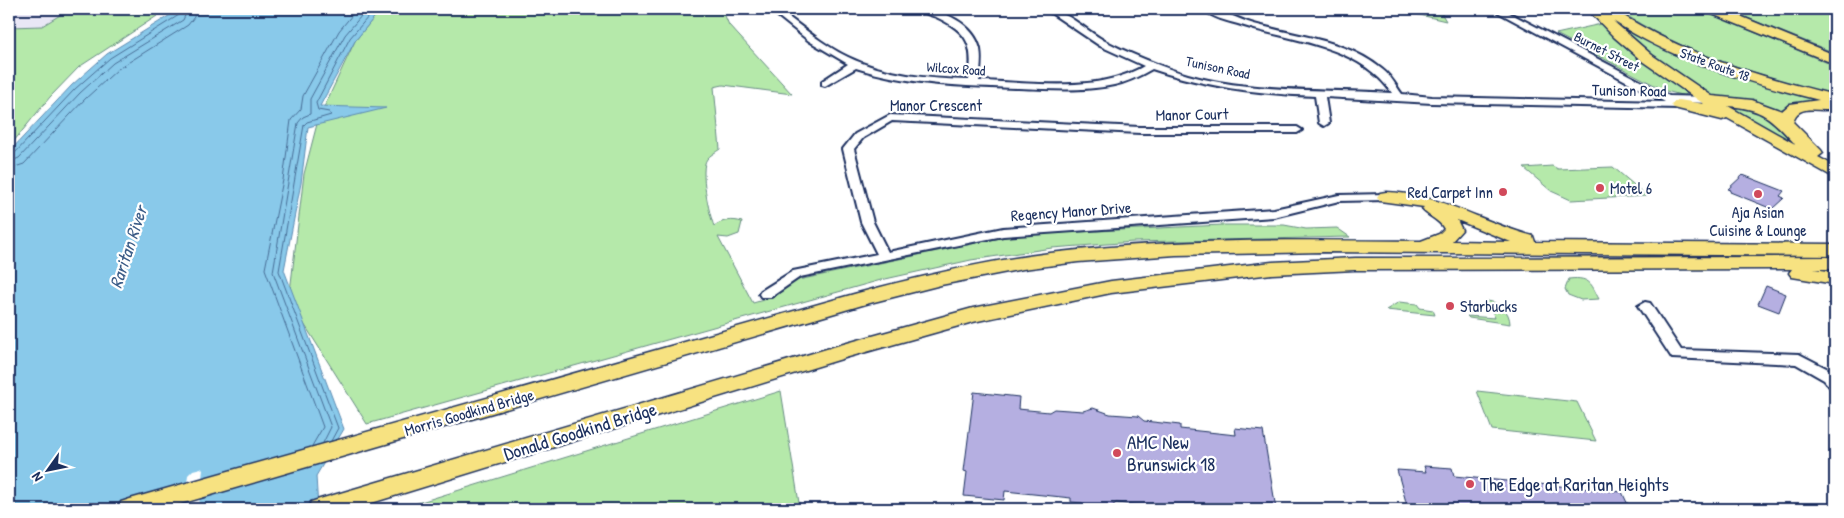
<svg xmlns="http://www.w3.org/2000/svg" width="1844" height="518" font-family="'Patrick Hand',sans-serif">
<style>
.built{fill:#e9e7f6}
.green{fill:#b5e9aa;stroke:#688c84}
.water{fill:#89c9ea;stroke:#5d8bb2}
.pier{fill:#fff}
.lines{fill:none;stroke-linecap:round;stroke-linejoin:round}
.shore{stroke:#476d96;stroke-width:1}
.building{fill:#b5afe1;stroke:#1b2f5e}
.minor-casing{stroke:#1b2f5e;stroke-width:4}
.highway-casing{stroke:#1b2f5e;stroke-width:3}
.minor{fill:#fff;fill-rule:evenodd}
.highway{fill:#f7e281;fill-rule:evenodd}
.poi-dot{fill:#d1495b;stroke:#fff;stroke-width:2}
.labels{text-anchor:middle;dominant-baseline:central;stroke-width:4.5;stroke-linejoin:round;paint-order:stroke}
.far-street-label{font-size:14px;fill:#1b2f5e;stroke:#fff}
.street-label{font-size:16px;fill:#1b2f5e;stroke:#fff}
.poi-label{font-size:16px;fill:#1b2f5e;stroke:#fff;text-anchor:start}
.water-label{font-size:18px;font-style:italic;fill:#3c5d88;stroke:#fff}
.near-street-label{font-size:19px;fill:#1b2f5e;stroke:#fff}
.near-poi-label{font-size:19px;fill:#1b2f5e;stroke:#fff;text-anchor:start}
</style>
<rect width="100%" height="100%" fill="#fff"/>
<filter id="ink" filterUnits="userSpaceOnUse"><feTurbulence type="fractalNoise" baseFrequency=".02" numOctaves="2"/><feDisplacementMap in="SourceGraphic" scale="10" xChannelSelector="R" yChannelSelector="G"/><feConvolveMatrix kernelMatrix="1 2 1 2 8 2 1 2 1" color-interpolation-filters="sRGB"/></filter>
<g filter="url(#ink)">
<path class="built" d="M9,9H70L42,26L9,27Z"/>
<path class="green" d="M70,9H163L157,16L79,67L50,97L9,147V27L42,26Z
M381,9H722L729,25L792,94L723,85L714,87L720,149C716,152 710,155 707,159C699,169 709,214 714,226C722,220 733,219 742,222L739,234L728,238L718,237L753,303L774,297L782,286L793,281L1015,235L1222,225H1284L1306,229L1337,228L1350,237L1134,242L1052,248L971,260L881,280L367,424L289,300L304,174L318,120L355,41Z
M1394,9H1439L1446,21Z
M1617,9H1699L1835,66V95C1759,75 1682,54 1617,9Z
M1725,9H1835V53Z
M1601,24L1644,61L1688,91L1685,96L1666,91L1556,34Z
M1620,27L1682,57L1744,79L1835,103V106L1802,102L1776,111L1713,97L1660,62Z
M1738,106L1769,114L1809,154L1733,109Z
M1552,166L1558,169L1613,167L1647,196L1571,200L1551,191L1524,168Z
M1569,279C1592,276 1592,287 1599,299L1581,300L1568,295L1565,289Z
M1487,301C1499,302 1510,311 1510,324L1469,318L1467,316L1495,318L1490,307L1485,302Z
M1399,302L1417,304L1420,308L1433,310L1435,315L1386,310Z
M781,391L800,509H398Z
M1477,391L1577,402L1596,441L1492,430Z"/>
<path class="water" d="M180,9H381L355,41L320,106L386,108L308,127L301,183L284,270L344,429L316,476L318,509H9V152L72,85L107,54Z"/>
<path class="pier" d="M201,468L203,470L199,504L193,509H184L188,475L193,470Z"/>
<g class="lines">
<path class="shore" d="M9,155L14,154L75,89L110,58L179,15L182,9
M9,162L19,158L80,93L113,63L183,20L188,9
M9,169L24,164L85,99L118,69L188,25L194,17L195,9
M331,441L338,428L279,271L304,125L307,122L331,115L329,112L318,110L316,103L350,38L375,9
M323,443L331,427L273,272L298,123L303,117L310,114V99L345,35L367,9
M312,446L323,427L265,269L283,180L291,120L301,109L303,96L339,31L357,9"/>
</g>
<path class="building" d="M1743,175L1784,191L1780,196L1784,198L1772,209L1730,192L1731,190L1728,189Z
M1766,286L1786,294L1779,312L1758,304Z
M974,392L1019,397L1018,409L1049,412L1054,409L1083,411L1093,408L1110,414L1138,416L1144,421L1180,425V429L1236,435L1235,428L1263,431L1276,509H1227L1186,505V509H1181L1116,503L1108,509H1091L1082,503L1071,502V498L1005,491L1004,500L964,496L967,472L964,471Z
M1424,466L1452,468L1454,476L1622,492L1630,509H1408L1397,470L1426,472Z"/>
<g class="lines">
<defs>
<path id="minor" d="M769,9H778C801,26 823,45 848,57C885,75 929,79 969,80C974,46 969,32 936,17C930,15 923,13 919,9C943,9 974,24 980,49C982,60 980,71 979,81C1033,82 1095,94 1144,66L1100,46L1045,9C1064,8 1089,33 1107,42C1124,51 1142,58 1159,65C1232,95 1315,88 1392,93C1357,43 1291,42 1238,24C1226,21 1211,17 1203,9C1220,8 1237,19 1254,24C1297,36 1348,40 1383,70C1391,76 1396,86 1402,94L1432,97L1665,102L1492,9H1502L1669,96L1710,97L1715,100L1710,103L1681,102L1684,105L1679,108L1432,103L1325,97L1329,123L1324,126L1319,123L1315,96C1259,94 1205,87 1152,69C1140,76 1128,82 1114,85C1082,92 1050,89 1018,88C963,86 909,85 856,68L825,86L822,85V81L848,64L809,41Z
M890,115L1140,127H1297L1302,130L1297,133H1140L892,121L863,138L854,149L873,222L888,252L1003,228L1274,209L1339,195L1386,194L1392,197L1386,200L1339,201L1274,217L1003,236L800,277L771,297H761L759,294L761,291L793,271L877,254L861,222L843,149L855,134Z
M1645,302L1650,303L1681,350L1799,354L1834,372L1835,388L1830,387L1824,380L1796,364L1672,358L1638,306Z"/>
<path id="highway" d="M1587,9H1600L1605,13L1611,10L1616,11C1684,55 1758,76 1835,95L1834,109C1819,113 1798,102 1793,122L1821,150L1823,153L1818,157L1835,166V178L1727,118L1722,120L1674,108L1671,105L1674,102L1679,100L1704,104L1642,61L1614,37ZM1613,21C1676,62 1747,82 1819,100L1790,104L1782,111L1752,100L1712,96L1652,55ZM1728,106C1764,109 1772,119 1795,144Z
M1705,9H1723L1835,55V64L1707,12Z
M1386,192C1439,193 1483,223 1533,236L1535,242L1835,244V256L1323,252L1176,255L1078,262L1023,269L941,285L866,304L163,509H118L121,502L130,499L854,294C918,277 984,261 1050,253C1173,238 1298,240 1421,241L1439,234L1444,229C1439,219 1428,217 1422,209L1424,207L1380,201L1377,197L1380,193ZM1457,220L1511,242L1452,241L1462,230Z
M1835,257V269H1814L1835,272V284L1792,277L1789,273L1792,269L1355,270L1272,274L1111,293L973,322L845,358L352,509H308L311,502L320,499L840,345L973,308L1111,281L1272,262L1355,258Z"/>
</defs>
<use href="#minor" class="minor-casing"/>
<use href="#highway" class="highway-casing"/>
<use href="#minor" class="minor"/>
<use href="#highway" class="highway"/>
</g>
</g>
<g class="poi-dot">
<circle cx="1600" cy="188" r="5"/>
<circle cx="1503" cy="192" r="5"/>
<circle cx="1758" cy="194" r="5"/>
<circle cx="1450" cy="306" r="5"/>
<circle cx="1117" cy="453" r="5"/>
<circle cx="1470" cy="484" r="5"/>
</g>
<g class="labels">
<g class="far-street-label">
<text transform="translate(1607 51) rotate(27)">Burnet Street</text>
<text transform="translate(1715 64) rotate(20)">State Route 18</text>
<text transform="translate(1218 67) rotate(12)">Tunison Road</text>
<text transform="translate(956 68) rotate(4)">Wilcox Road</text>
</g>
<g class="street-label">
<text transform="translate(1629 90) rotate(1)">Tunison Road</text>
<text x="936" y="105">Manor Crescent</text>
<text transform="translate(1192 114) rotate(-1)">Manor Court</text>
<text transform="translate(1071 211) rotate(-4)">Regency Manor Drive</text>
<text transform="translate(469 412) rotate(-16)">Morris Goodkind Bridge</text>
</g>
<g class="poi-label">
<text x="1610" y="188">Motel 6</text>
<text x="1493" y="192" text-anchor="end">Red Carpet Inn</text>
<text x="1758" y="212" text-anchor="middle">Aja Asian<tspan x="1758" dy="18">Cuisine &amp; Lounge</tspan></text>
<text x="1460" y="306">Starbucks</text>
</g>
<g class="water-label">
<text transform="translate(128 247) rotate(-72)">Raritan River</text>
</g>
<g class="near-street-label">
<text transform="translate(580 431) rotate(-17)">Donald Goodkind Bridge</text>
</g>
<g class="near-poi-label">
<text x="1127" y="442">AMC New<tspan x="1127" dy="22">Brunswick 18</tspan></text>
<text x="1480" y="484">The Edge at Raritan Heights</text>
</g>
</g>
<rect width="1844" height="518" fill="none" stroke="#fff" stroke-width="30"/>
<rect x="15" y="15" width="1814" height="488" fill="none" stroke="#1b2f5e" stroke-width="2" filter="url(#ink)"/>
<g transform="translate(48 470) rotate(237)" stroke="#ffffff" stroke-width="4" paint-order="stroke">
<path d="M0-4L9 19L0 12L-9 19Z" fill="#1b2f5e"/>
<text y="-8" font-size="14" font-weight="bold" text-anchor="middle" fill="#1b2f5e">N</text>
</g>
</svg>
